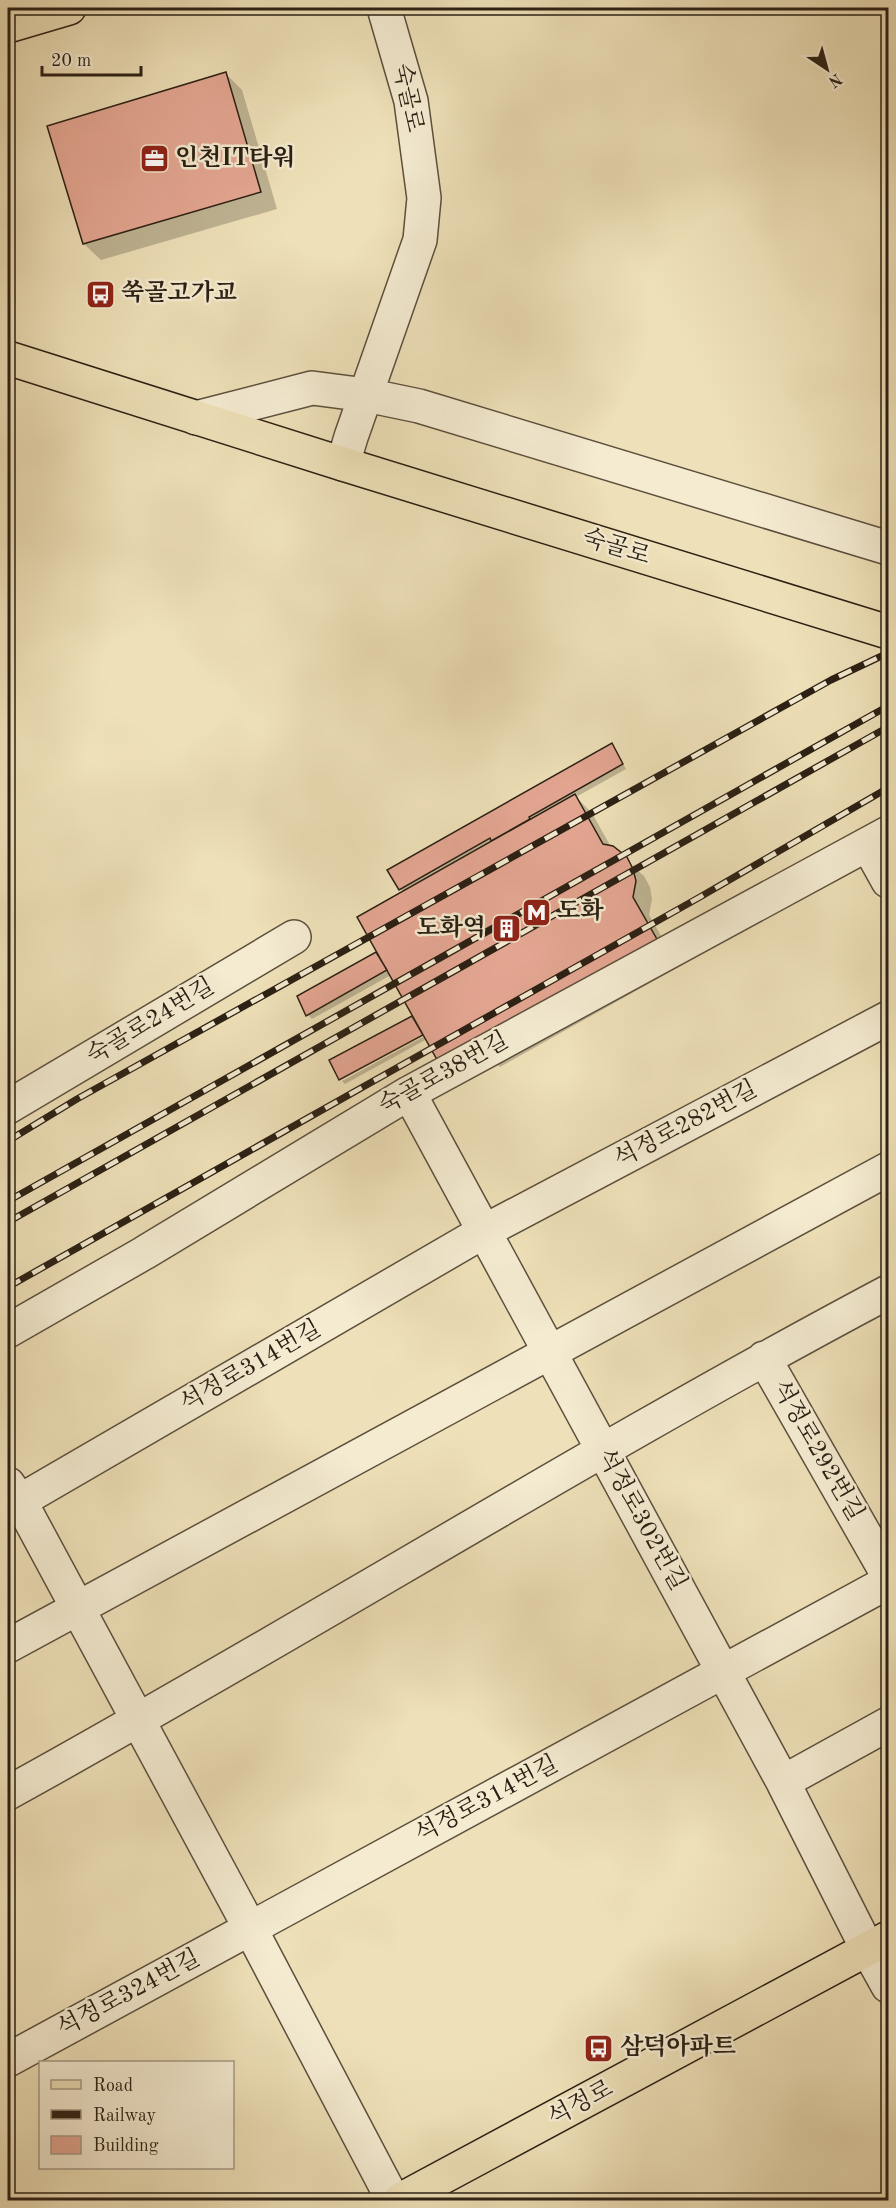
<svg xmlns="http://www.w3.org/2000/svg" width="896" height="2208" font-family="'Old Standard TT','Noto Serif KR',serif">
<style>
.shadow{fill:#0003}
.building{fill:#e4a692;stroke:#2b2014;stroke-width:1.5}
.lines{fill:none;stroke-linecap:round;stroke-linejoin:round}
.minor-casing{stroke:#5c503d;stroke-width:36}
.major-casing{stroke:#2b2014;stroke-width:36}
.minor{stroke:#f4ebd1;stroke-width:33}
.major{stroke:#eee0b8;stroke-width:33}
.rail-casing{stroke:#2b2014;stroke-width:7}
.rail{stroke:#f4ebd1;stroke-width:4.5;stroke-dasharray:14;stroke-linecap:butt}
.labels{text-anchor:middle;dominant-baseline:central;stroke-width:5;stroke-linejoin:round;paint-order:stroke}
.street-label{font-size:24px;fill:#2b2014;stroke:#f4ebd1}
.poi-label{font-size:24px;font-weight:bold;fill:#2b2014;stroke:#f4ebd1;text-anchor:start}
</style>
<rect width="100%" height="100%" fill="#eee0b8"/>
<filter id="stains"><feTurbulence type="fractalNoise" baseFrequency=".00333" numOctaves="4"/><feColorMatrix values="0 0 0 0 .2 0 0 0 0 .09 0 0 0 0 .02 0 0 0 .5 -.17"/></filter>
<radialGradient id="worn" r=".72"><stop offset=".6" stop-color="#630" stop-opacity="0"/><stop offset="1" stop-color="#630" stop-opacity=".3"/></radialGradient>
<path class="shadow" d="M226,74L242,90L277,209L101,260L84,244Z
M612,745L626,769L576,797L592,813L611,847L644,876L650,887L652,899L649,915L664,941L711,920L725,941L500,1067L496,1063L427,1039L345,1084L342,1081L430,1033L429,1030L340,1078L331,1061L414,1017L391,975L312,1019L308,1015L299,996L376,954L381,959L403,892L389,870Z"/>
<path class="building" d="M226,72L261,192L83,244L47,126Z
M612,743L623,764L529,817L530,819L491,841L490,838L399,890L387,870Z
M575,794L603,844L613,846L627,857L633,869L636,881L633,897L658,941L440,1065L357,917Z
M376,952L387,970L306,1016L297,996Z
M412,1016L423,1035L339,1080L329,1060Z"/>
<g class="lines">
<defs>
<path id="minor" d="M196,418L312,388L366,395L419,406L888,548
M343,464L351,437L420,240L424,198L411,101L384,8
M868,845L888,881
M409,1093L783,1782L868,1950L888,1986
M8,1107L294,937
M8,1331L144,1253L409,1093L888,833
M764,1358L888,1575
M8,1484L20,1501L250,1928L393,2200
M8,1508L483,1232L888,1018
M8,1646L888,1169
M783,1782L888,1724
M8,1793C304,1630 590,1450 888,1292
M8,2060L888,1582"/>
<path id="major" d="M8,26L69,8
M8,358L343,464L888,632
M400,2200L888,1938"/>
</defs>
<use href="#minor" class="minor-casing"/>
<use href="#major" class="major-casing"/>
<use href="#minor" class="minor"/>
<use href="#major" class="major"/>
<defs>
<path id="rail" d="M8,1141L77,1099L831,680L888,653
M8,1201L888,706
M8,1222L888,727
M8,1287L700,897L888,788"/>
</defs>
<use href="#rail" class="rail-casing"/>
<use href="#rail" class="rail"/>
</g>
<defs>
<symbol id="office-square" viewBox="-11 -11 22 22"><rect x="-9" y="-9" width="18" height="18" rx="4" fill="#8f2418" stroke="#f4ebd1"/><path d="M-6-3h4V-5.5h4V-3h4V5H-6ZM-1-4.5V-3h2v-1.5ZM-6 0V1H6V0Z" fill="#fff"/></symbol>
<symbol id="bus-square" viewBox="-11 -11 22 22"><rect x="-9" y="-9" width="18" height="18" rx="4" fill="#8f2418" stroke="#f4ebd1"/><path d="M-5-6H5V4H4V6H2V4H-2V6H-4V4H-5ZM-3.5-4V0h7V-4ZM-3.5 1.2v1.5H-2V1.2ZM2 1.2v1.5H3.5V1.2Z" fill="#fff"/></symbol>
<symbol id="metro-square" viewBox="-11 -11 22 22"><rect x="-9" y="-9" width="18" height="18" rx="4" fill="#8f2418" stroke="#f4ebd1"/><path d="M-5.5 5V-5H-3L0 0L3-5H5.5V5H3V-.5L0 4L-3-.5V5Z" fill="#fff"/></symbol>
<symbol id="building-square" viewBox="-11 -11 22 22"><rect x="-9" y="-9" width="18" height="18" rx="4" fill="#8f2418" stroke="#f4ebd1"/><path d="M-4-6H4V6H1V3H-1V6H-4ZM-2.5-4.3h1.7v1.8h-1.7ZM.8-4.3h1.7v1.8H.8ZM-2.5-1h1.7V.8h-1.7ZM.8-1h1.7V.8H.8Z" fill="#fff"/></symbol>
</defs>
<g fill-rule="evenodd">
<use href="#office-square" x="138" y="142" width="33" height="33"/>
<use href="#bus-square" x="84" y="278" width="33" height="33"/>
<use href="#metro-square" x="520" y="896" width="33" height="33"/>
<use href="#building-square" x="490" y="912" width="33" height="33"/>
<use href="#bus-square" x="582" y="2032" width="33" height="33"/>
</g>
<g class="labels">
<g class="street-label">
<text transform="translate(407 98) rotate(78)">숙골로</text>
<text transform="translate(616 548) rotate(17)">숙골로</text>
<text transform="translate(151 1022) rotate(-31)">숙골로24번길</text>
<text transform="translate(444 1074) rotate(-29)">숙골로38번길</text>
<text transform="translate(686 1125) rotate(-28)">석정로282번길</text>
<text transform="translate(251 1367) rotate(-30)">석정로314번길</text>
<text transform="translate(817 1451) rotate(60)">석정로292번길</text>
<text transform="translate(641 1520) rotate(61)">석정로302번길</text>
<text transform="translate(487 1800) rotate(-28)">석정로314번길</text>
<text transform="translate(129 1994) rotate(-28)">석정로324번길</text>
<text transform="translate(581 2104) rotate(-28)">석정로</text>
</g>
<g class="poi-label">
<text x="175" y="159">인천IT타워</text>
<text x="121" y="294">쑥골고가교</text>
<text x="557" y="912">도화</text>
<text x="486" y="929" text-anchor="end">도화역</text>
<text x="620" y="2048">삼덕아파트</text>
</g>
</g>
<rect width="896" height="2208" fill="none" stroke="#eee0b8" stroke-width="30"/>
<rect x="9" y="9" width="878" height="2190" fill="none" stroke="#2b2014" stroke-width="3"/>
<rect x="15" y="15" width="866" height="2178" fill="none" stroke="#2b2014" stroke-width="1.5"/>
<rect x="39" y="2061" width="195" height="108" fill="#f4ebd1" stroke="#a49a85" stroke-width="1.5"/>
<rect x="51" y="2080" width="30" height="9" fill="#eee0b8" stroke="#a49a85" stroke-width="1.5"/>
<text x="93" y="2091" font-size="18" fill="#2b2014">Road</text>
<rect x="51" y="2110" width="30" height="9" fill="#2b2014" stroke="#a49a85" stroke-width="1.5"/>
<text x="93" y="2121" font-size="18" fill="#2b2014">Railway</text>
<rect x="51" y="2136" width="30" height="18" fill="#e4a692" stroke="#a49a85" stroke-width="1.5"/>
<text x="93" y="2151" font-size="18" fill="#2b2014">Building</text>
<g transform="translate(827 69) rotate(144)" stroke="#f4ebd1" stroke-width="4.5" paint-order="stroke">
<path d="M0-4.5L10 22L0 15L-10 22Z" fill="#2b2014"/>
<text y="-9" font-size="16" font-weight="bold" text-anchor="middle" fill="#2b2014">N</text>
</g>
<path d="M42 66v9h99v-9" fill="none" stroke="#2b2014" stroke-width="3"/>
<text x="51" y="66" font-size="18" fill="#2b2014" stroke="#f4ebd1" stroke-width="4.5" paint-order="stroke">20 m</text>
<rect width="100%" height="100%" filter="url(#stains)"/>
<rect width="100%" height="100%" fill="url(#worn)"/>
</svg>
